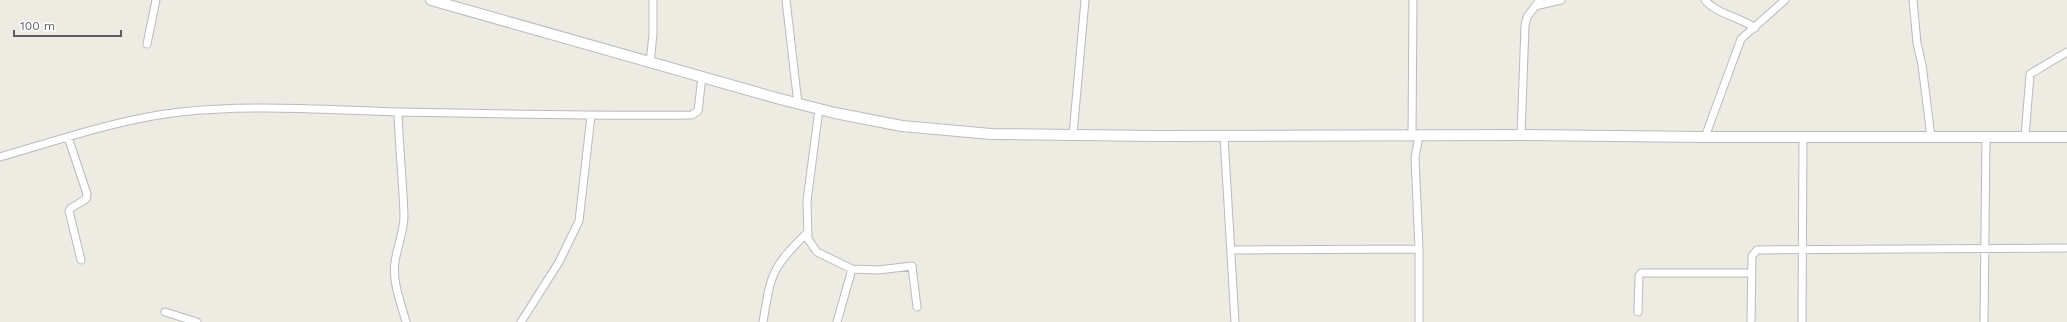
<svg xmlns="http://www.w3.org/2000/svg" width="2067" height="322" font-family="'Work Sans',sans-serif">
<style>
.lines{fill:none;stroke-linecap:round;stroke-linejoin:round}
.street-casing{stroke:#b8babf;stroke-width:9}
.secondary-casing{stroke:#b8bbc2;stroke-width:12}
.street{stroke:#fff;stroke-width:7}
.secondary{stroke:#fff;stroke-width:10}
</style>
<rect width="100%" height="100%" fill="#eeece2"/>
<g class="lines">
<defs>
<path id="street" d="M786,0L798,104
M1705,0C1716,14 1740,17 1755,28
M1913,0L1917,43L1922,65L1931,137
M1535,6L1561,0
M147,44L156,0
M650,63L653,34V0
M819,109L807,201L808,239L817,252L852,269L878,270L912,266L917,307
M398,112C399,147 403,181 404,216C404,231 397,247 395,262C392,282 401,303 406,322
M1073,135L1085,0
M1521,135L1525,26L1527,17L1540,0
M1224,136L1235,322
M1412,136L1413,0
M68,137L87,194L86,199L71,208L69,211L81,260
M1705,137L1741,39L1785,0
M2025,137L2030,74L2067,52
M0,157C59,140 119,119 180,112C252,104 326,110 398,112C496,114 594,116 692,115L698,111L702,77
M1419,249L1415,158L1419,135
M1231,250L1419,249V322
M165,312L197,322
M1638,312L1639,276L1641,273H1751
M521,322L559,262L579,221L591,116
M763,322C771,274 771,268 807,233
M837,322L852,269
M1751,322L1752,256L1757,250L2067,248
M1802,322L1803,137
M1984,322L1986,138"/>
<path id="secondary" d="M431,0L780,99L835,113L902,126L991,134L1157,136L1521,135L1705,137H2067"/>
</defs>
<use href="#street" class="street-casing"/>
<use href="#secondary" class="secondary-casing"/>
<use href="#street" class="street"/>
<use href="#secondary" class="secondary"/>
</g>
<path d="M14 30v6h107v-6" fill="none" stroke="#5b5e64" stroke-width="2"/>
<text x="20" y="30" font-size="12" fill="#5b5e64" stroke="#ffffff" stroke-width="3" paint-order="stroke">100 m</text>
</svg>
